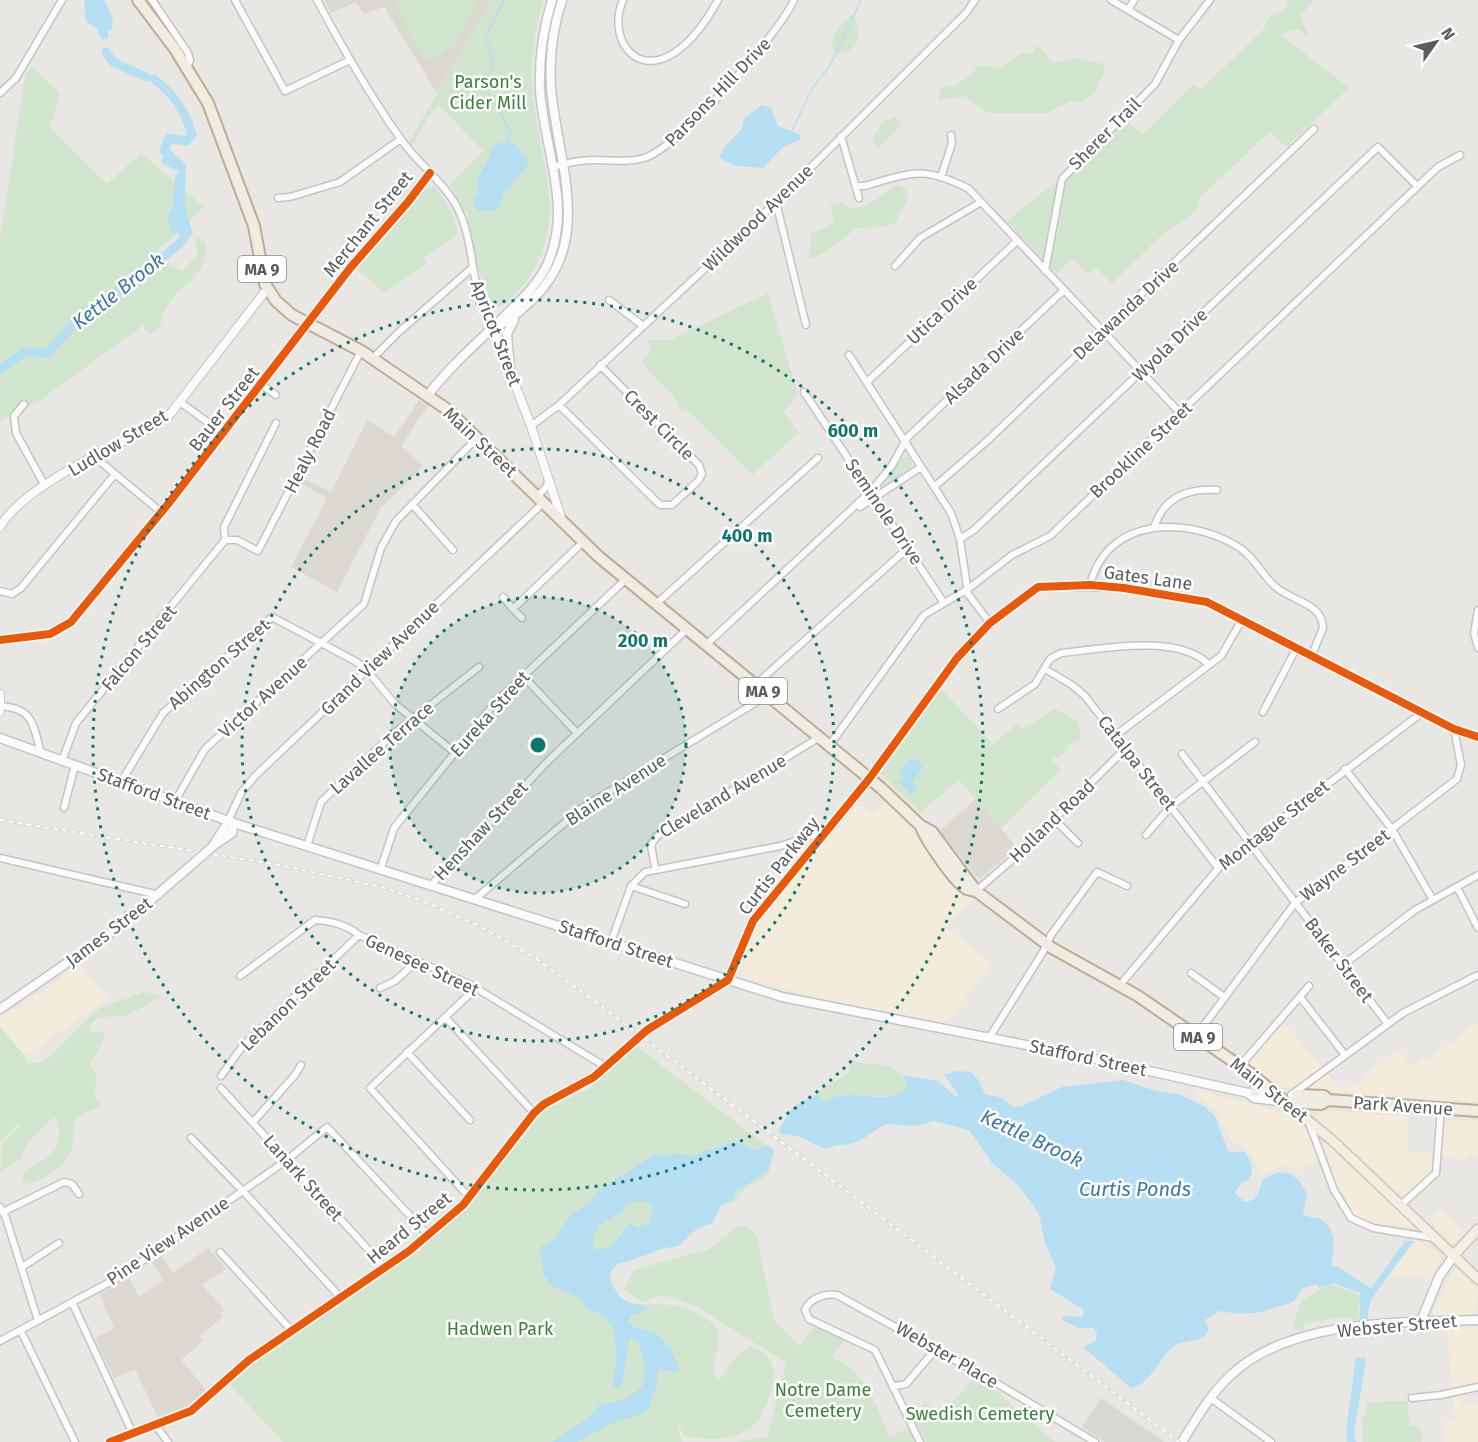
<svg xmlns="http://www.w3.org/2000/svg" width="1478" height="1442" font-family="'Fira Sans',sans-serif">
<style>
.commercial{fill:#f3ecdb}
.industrial{fill:#dad8d4}
.education{fill:#dcd9d3}
.green{fill:#d2e5ce}
.water{fill:#b7dff4;fill-rule:evenodd}
.lines{fill:none;stroke-linecap:round;stroke-linejoin:round}
.stream{stroke:#b7dff4;stroke-width:1.5}
.river{stroke:#b7dff4;stroke-width:9}
.minor-casing{stroke:#c4c4c4;stroke-width:9}
.tertiary-casing{stroke:#c4c4c4;stroke-width:10}
.secondary-casing{stroke:#c5c5c5;stroke-width:11}
.primary-casing{stroke:#d0c5b2;stroke-width:12}
.trunk-casing{stroke:#bfad92;stroke-width:14}
.minor{stroke:#fcfbfb;stroke-width:6}
.tertiary{stroke:#fcfbfb;stroke-width:8}
.secondary{stroke:#fcfbfb;stroke-width:8}
.primary{stroke:#f1eee6;stroke-width:9}
.trunk{stroke:#efece3;stroke-width:10}
.rail-casing{stroke:#e1e1e0;stroke-width:4}
.rail{stroke:#fff;stroke-width:1.5;stroke-dasharray:4.5;stroke-linecap:butt}
.tertiary-bridge-casing{stroke:#c4c4c4;stroke-width:10;stroke-linecap:butt}
.secondary-bridge-casing{stroke:#c5c5c5;stroke-width:11;stroke-linecap:butt}
.tertiary-bridge{stroke:#fcfbfb;stroke-width:8}
.secondary-bridge{stroke:#fcfbfb;stroke-width:8}
.cycleway-casing{stroke:#fff;stroke-width:11}
.cycleway{stroke:#e8590c;stroke-width:8}
.ring{fill:none;stroke:#0f766e;stroke-width:3;stroke-dasharray:3 6}
.labels{text-anchor:middle;dominant-baseline:central;stroke-width:5;stroke-linejoin:round;paint-order:stroke}
.shield{fill:#fff;stroke:#8b8e90;stroke-width:1.5}
.shield-label{font-size:16px;font-weight:bold;fill:#595d61}
.park-label{font-size:18px;fill:#3a8237;stroke:#fff}
.street-label{font-size:18px;fill:#595d61;stroke:#fff}
.water-label{font-size:20px;font-style:italic;fill:#3d78a3;stroke:#fff}
.centre{fill:#0f766e;stroke:#fff;stroke-width:3}
.ring-label{font-size:18px;text-anchor:middle;font-weight:bold;fill:#0f766e;stroke:#fff;stroke-width:5;stroke-linejoin:round;paint-order:stroke}
</style>
<rect width="100%" height="100%" fill="#e9e7e3"/>
<path class="commercial" d="M886,802L971,901L946,928L992,963L946,1023L814,997L741,977L753,927L779,895L857,806L865,807L872,813Z
M80,965L108,999L25,1056L0,1027V1019Z
M1284,1023L1322,1066L1291,1089H1285L1248,1063Z
M1470,1025H1478V1102L1315,1091L1312,1087L1328,1074L1341,1090L1364,1080L1373,1068L1398,1050L1413,1067L1422,1059L1426,1061L1470,1028Z
M1197,1090L1290,1114L1301,1123L1320,1159L1297,1171L1287,1165L1262,1174L1253,1157L1242,1145L1233,1143L1215,1109L1196,1096Z
M1321,1110L1409,1116L1408,1151L1435,1154L1431,1177L1404,1197L1315,1116Z
M1445,1120L1478,1121V1158L1472,1153L1464,1161L1442,1155Z
M1326,1144L1351,1166L1416,1228L1386,1225L1385,1227L1356,1218L1342,1200L1323,1146Z
M1441,1208L1464,1232L1453,1244L1430,1221Z
M1415,1241L1436,1251L1441,1258L1430,1280L1417,1276H1388Z
M1456,1269L1478,1289L1475,1315L1432,1316L1450,1275Z
M1478,1327V1385L1452,1390L1447,1328Z
M1462,1395L1463,1407L1478,1405V1442H1445L1444,1422H1456L1453,1398Z"/>
<path class="industrial" d="M1101,1398L1164,1442H1105L1082,1427Z"/>
<path class="education" d="M324,0H491L437,93L384,7L364,14L356,2L331,13Z
M419,400L428,406L401,446L423,466L380,509L337,592L291,567L327,498L300,483L303,478L331,492L367,420L394,437Z
M976,799L1017,848L979,879L939,831Z
M208,1248L226,1269L202,1285L224,1310L220,1313L223,1317L199,1336L203,1341L181,1360L207,1391L191,1407L159,1420L135,1369L114,1379L95,1338L114,1328L99,1294L129,1277L139,1297L164,1280L151,1262L161,1255L173,1273Z"/>
<path class="green" d="M395,0H477L478,1L458,41L440,56L428,61L410,35Z
M491,0H544C535,26 531,54 532,82C535,155 575,218 523,285C516,293 506,306 496,308L492,304L477,267L467,214L450,185L483,151L439,105L429,116L412,146L409,142Z
M1289,0H1313L1300,17L1310,37L1298,29L1280,34L1349,88L1286,147L1270,131L1198,200L1197,208L1191,216L1165,232L1112,284L1096,267L1088,275L1073,258L1056,274L1007,221L1081,162L1124,119L1143,135L1193,85L1201,89L1264,29L1269,17L1286,8Z
M854,14C860,34 863,52 836,54L831,46C835,30 840,22 854,14Z
M1037,45L1054,63L1078,58L1103,64L1105,70L1095,91L1084,102H1069L1047,113H988L964,96L938,100L942,86L955,87L960,81L971,76L978,65L1000,68L1020,54L1032,53Z
M31,67L60,92L50,128L107,184L141,153L204,207L149,259L161,263L165,261L170,266L183,271L197,255L196,236L206,243C206,280 184,280 167,306C161,315 163,324 156,332L152,334L144,330V325L39,401L0,421V239L25,76Z
M895,117L902,123L878,148L872,140C875,134 879,128 883,122Z
M896,185L903,187L908,194C907,209 898,213 896,222L886,227L857,228L822,254L809,259L811,234L829,226L834,221L830,205L842,202L848,208C865,210 883,195 896,185Z
M433,186C446,200 454,216 458,234L423,258L427,263L385,293L354,267L419,191Z
M768,293L798,396L783,411L799,433L752,475L690,412L680,411L673,395L641,362L651,352L648,340H670Z
M903,457H909L913,466L878,490V486Z
M940,688L993,744L1017,724L1022,729L1054,709C1068,715 1084,721 1080,739L1068,746L1061,756L1051,759L1061,770L1001,829L959,780L920,812L879,772Z
M144,992L159,995V998L126,1016L99,1017L89,1025L91,1032L102,1031L105,1035C100,1046 98,1054 90,1064L97,1074L94,1095L101,1104C94,1112 81,1111 75,1122C72,1129 74,1134 73,1141C72,1161 55,1173 39,1180C32,1182 29,1186 22,1182C26,1162 41,1165 52,1153C61,1144 62,1126 54,1117L27,1144L20,1160L0,1172L3,1142L20,1126L17,1124L0,1142V1027L25,1056L27,1063H38L50,1057L98,1009Z
M636,1046L774,1151L768,1175L746,1188L734,1202L643,1227L633,1224L612,1246L596,1252L592,1242L598,1225L605,1220L587,1232L601,1267L621,1299C650,1312 669,1295 702,1316C707,1319 714,1323 716,1328C724,1346 708,1360 717,1378H721L734,1359L749,1346C776,1355 778,1373 769,1397C764,1411 760,1422 747,1430C728,1442 706,1439 684,1436L679,1425L677,1427L683,1442H283L228,1383L250,1365L406,1259L452,1222L471,1203L544,1111L590,1088Z
M854,1062C879,1066 897,1060 908,1088C883,1107 848,1086 825,1103L817,1093L849,1072L850,1065Z
M738,1226L749,1227L757,1237L774,1320L799,1346L815,1327L844,1340L831,1358C866,1369 876,1406 890,1437L910,1427L917,1442H735L767,1437L786,1363L696,1306L663,1295L643,1302L624,1290L634,1270L709,1249Z
M1330,1284L1360,1295L1357,1320L1343,1317L1304,1324L1305,1329L1297,1331L1293,1324L1302,1300Z
M977,1375L1055,1442H927L912,1415L926,1401L937,1418Z
M1407,1401L1410,1426H1420L1422,1442H1362V1422L1368,1402Z"/>
<path class="water" d="M84,0H104C109,10 116,19 111,31L97,29L86,22Z
M762,105L771,108L778,126L801,135L799,140L782,148L763,168L736,166L719,158L724,147L741,130L745,117Z
M503,142C515,141 527,153 528,164L503,195L498,210L478,211L473,201L479,193L477,181L495,145Z
M164,150L179,157L186,165L185,207L193,234C186,240 178,234 170,230L168,215L173,206L175,177L179,172L162,163Z
M912,758L919,761L923,768L912,782L918,788L912,795L899,782L904,776L899,771Z
M957,1071L971,1072L979,1081L985,1094L1003,1098L1013,1107L1022,1106L1062,1087L1123,1080L1156,1091L1178,1094L1204,1106L1215,1116L1228,1151L1231,1153L1244,1151C1252,1162 1255,1167 1249,1180L1242,1182L1235,1193L1245,1202C1258,1201 1259,1190 1263,1179L1277,1172L1290,1174L1300,1181L1307,1194L1303,1214C1310,1219 1315,1216 1322,1220C1338,1231 1334,1250 1331,1266L1338,1267L1371,1288L1405,1241H1414L1372,1298L1368,1311V1335L1359,1334L1360,1293L1333,1283L1320,1288L1316,1284L1301,1289C1295,1305 1289,1303 1276,1307C1256,1315 1240,1315 1219,1311L1205,1320L1209,1330C1201,1346 1180,1337 1169,1350C1160,1361 1146,1387 1131,1388L1083,1347L1096,1340L1097,1333L1093,1328H1078L1062,1320L1064,1316L1082,1317L1084,1310L1050,1289L1056,1268L1045,1243L1039,1214L1020,1187L992,1163L969,1130L934,1121L915,1126L886,1124C874,1130 866,1139 853,1143C843,1146 836,1144 825,1149L798,1136L781,1134L779,1129L793,1107L818,1094L825,1103C853,1083 878,1110 908,1088L903,1075L938,1081L955,1096H959L944,1075Z
M732,1143L743,1144L755,1151L764,1146L771,1147L774,1151L768,1171L736,1191L731,1201L721,1205L712,1224C696,1225 689,1238 678,1246C657,1248 638,1260 617,1264L611,1271C608,1282 618,1297 627,1302C635,1305 640,1302 646,1310L630,1316L629,1322C635,1329 641,1329 650,1331C666,1336 673,1354 679,1367L677,1372L658,1369L656,1388L648,1409L639,1415L615,1422L577,1442H552L592,1415L600,1404C615,1405 631,1396 642,1387C646,1374 645,1344 632,1337L629,1342L622,1384L617,1388L612,1385L617,1358L614,1329L604,1316L585,1308L580,1298L552,1286L544,1275L540,1247L553,1241L570,1215L585,1206L598,1191L656,1153L663,1156L677,1153L690,1156ZM641,1201L651,1204L653,1210L649,1223L638,1227L630,1223L612,1246L596,1251L592,1242L599,1225L622,1212L629,1203Z
M1356,1357L1366,1358L1365,1367L1354,1433L1356,1442H1347L1346,1430Z"/>
<g class="lines">
<path class="stream" d="M504,0L486,36L493,64L489,74L479,77L511,132L508,142
M791,133L813,87L830,66L861,0"/>
<path class="river" d="M92,0L104,35
M106,52L113,62L146,77
M154,79C173,93 186,111 192,135L186,141L169,138L164,150L172,158
M0,369L25,352L48,353L83,313L143,275L181,242L185,237L183,226"/>
<defs>
<path id="minor" d="M152,0L188,53L190,60L187,68
M235,0L285,91L350,60
M317,0C342,47 369,94 400,138C416,162 442,180 456,205C477,243 468,291 493,328
M623,0C608,34 631,75 669,56C690,45 707,20 718,0
M1111,0L1179,40
M1128,10L1134,0
M0,93L16,78L62,0
M841,136L859,198
M553,167C566,163 580,160 594,160C611,160 628,163 644,158C679,148 778,35 794,0
M941,177L952,143L951,135
M856,186H864C911,173 922,165 969,189L1181,414
M278,198L290,197L340,182L401,139
M776,202L806,325
M895,266L920,238L981,202
M1045,271L1062,179L1155,84L1179,40L1210,0
M609,300L642,325
M849,355L951,513L960,539L968,594L990,623
M373,358L401,330L472,268
M867,382L1017,241
M262,385L276,395
M804,392L944,603
M180,402L224,434
M24,404L14,416L16,433L45,486
M559,405L660,505H672L698,481L702,474L699,465L600,365
M531,426L559,405L776,202L966,13L975,0
M96,458L162,513
M934,487L987,441L1314,129
M537,497L547,486L548,480
M412,504L453,550
M860,507L921,467
M1154,528C1163,498 1187,488 1217,490
M960,539L974,530L1378,147L1417,186
M225,540H237L258,551L361,351
M225,540L224,527L276,423
M1090,585C1107,515 1190,516 1240,548C1256,559 1263,577 1277,588C1293,601 1323,604 1323,628L1311,657
M0,591L12,594L21,588L115,474
M503,597L513,609L583,542
M656,604L818,458
M513,609L522,618
M1478,610L1474,633L1478,648
M0,640L50,634L71,622L168,504L351,267L408,202L430,173
M707,644L871,491L891,467L907,438L1064,290
M1045,669L1072,685L1085,696L1218,868
M523,676L577,733
M755,685L908,548
M0,706C34,708 33,725 41,753
M998,709L1035,684L1050,659L1061,653C1101,649 1179,633 1209,665
M1263,712L1296,649
M1116,735L1221,656L1242,620
M829,746L924,615L968,589L1012,555L1050,536L1438,167L1460,155
M1182,754L1387,1023
M62,761L76,723L225,540
M1345,769L1392,829L1433,900
M869,779C914,718 954,651 1014,604C1024,597 1033,588 1045,586L1124,588L1207,602L1454,729L1478,737
M121,782L163,713L272,617L355,661L366,669L394,703L454,752
M175,801L205,749L364,604L381,548L396,521L478,437
M64,808L75,765
M1055,820L1078,843
M228,821L241,793L255,776L543,503
M1146,835L1171,806L1255,742
M307,846L321,802L392,735L479,667
M0,858L159,895
M381,868L394,828L495,703L626,579
M655,868L651,845L657,836L820,737
M431,885L549,760L687,629
M631,886L685,904
M1457,887L1478,928
M976,891L1021,852L1126,748
M475,899L582,808L768,695
M611,942L631,886L645,872L780,846L824,832
M1343,965L1415,910L1478,875
M1191,973L1224,997
M240,976L315,920C331,921 347,925 359,935L469,984L606,1067
M1120,985L1222,864L1423,712
M380,988L395,981L417,961
M1300,997L1345,1055
M445,1017L534,1113
M1196,1036L1295,903L1457,779L1461,765L1454,729
M989,1038L1043,952L1051,935L1097,872L1127,886
M407,1052L470,1120
M1240,1066L1309,986
M221,1076L242,1047L359,935
M221,1088L385,1268
M1291,1095L1403,1013L1478,975
M253,1122L295,1075L301,1065
M1309,1123L1334,1190L1351,1218L1373,1228L1434,1238
M191,1138L243,1191L341,1298
M469,1197L370,1088L475,989
M1401,1205L1436,1173L1441,1109
M0,1207L6,1218L38,1321
M3,1212L64,1182L72,1184L79,1194
M220,1252L292,1331
M22,1267L59,1243
M72,1302L133,1434
M21,1331L75,1442
M0,1341L121,1276L287,1160L327,1127L429,1236
M895,1386L906,1384L936,1349
M1412,1398L1441,1395L1478,1387
M1212,1399L1271,1442
M156,1426L168,1442
M920,1442L875,1350L809,1319L805,1310C810,1298 825,1293 837,1295L993,1381L1095,1442"/>
<path id="tertiary" d="M493,328L531,426L562,520
M0,527C24,485 111,449 155,425L171,413L267,289
M0,694V712
M645,1032L728,980L753,921L869,779
M110,1442L191,1411L249,1360L409,1251L463,1205L534,1113L544,1104L594,1077L634,1042"/>
<path id="secondary" d="M495,327C510,321 520,311 532,300C596,239 556,160 551,86C549,56 553,28 562,0
M510,368L507,334L514,320
M428,395C449,367 478,342 504,317C519,301 534,289 545,269C575,210 544,151 540,90C539,60 543,29 552,0
M0,738L234,823L782,997L1082,1056L1248,1093H1274
M213,846L232,833L234,823
M213,846L225,827L234,823
M0,1009L122,925L195,862
M1248,1093L1254,1098L1285,1102
M1421,1321L1439,1277L1454,1255
M1182,1442C1196,1419 1211,1393 1231,1375C1290,1319 1402,1322 1478,1320"/>
<path id="primary" d="M1255,1092L1256,1077
M1285,1102L1333,1141L1478,1279
M1454,1255L1478,1229"/>
<path id="trunk" d="M138,0L175,49L208,103L254,226L265,284L276,301L292,315L363,352L448,410L599,557L881,788L921,826L932,832L976,891L1052,948L1138,996L1250,1073L1285,1102L1321,1104L1328,1100
M921,826C925,839 955,883 967,889C967,889 975,891 976,891
M1297,1095L1324,1096L1328,1100L1478,1111"/>
</defs>
<use href="#minor" class="minor-casing"/>
<use href="#tertiary" class="tertiary-casing"/>
<use href="#secondary" class="secondary-casing"/>
<use href="#primary" class="primary-casing"/>
<use href="#trunk" class="trunk-casing"/>
<use href="#minor" class="minor"/>
<use href="#tertiary" class="tertiary"/>
<use href="#secondary" class="secondary"/>
<use href="#primary" class="primary"/>
<use href="#trunk" class="trunk"/>
<defs>
<path id="rail" d="M0,820L279,865L386,888L430,904L483,928L535,958L600,1005L1179,1442"/>
</defs>
<use href="#rail" class="rail-casing"/>
<use href="#rail" class="rail"/>
<defs>
<path id="tertiary-bridge" d="M634,1042L645,1032"/>
<path id="secondary-bridge" d="M195,862L213,846"/>
</defs>
<use href="#tertiary-bridge" class="tertiary-bridge-casing"/>
<use href="#secondary-bridge" class="secondary-bridge-casing"/>
<use href="#tertiary-bridge" class="tertiary-bridge"/>
<use href="#secondary-bridge" class="secondary-bridge"/>
<defs>
<path id="cycleway" d="M0,640L50,634L71,622L168,504L351,267L408,202L430,173
M110,1442L191,1411L249,1360L409,1251L463,1205L534,1113L544,1104L594,1077L647,1030L728,980L753,921L869,779L957,658L990,623L1038,587L1090,585L1124,588L1207,602L1454,729L1478,737"/>
</defs>
<use href="#cycleway" class="cycleway-casing"/>
<use href="#cycleway" class="cycleway"/>
</g>
<circle cx="538" cy="745" r="148" fill="#0f766e" fill-opacity=".12"/>
<g class="ring">
<circle cx="538" cy="745" r="148"/>
<circle cx="538" cy="745" r="296"/>
<circle cx="538" cy="745" r="445"/>
</g>
<g class="labels">
<g class="shield">
<rect x="238" y="256" width="48" height="26" rx="4.5"/>
<rect x="739" y="678" width="48" height="26" rx="4.5"/>
<rect x="1174" y="1024" width="48" height="26" rx="4.5"/>
</g>
<g class="shield-label">
<text x="262" y="269">MA 9</text>
<text x="763" y="691">MA 9</text>
<text x="1198" y="1037">MA 9</text>
</g>
<g class="park-label">
<text x="488" y="82">Parson's<tspan x="488" dy="21">Cider Mill</tspan></text>
<text x="500" y="1329">Hadwen Park</text>
<text x="823" y="1390">Notre Dame<tspan x="823" dy="21">Cemetery</tspan></text>
<text x="980" y="1414">Swedish Cemetery</text>
</g>
<g class="street-label">
<text transform="translate(718 92) rotate(-46)">Parsons Hill Drive</text>
<text transform="translate(1105 134) rotate(-45)">Sherer Trail</text>
<text transform="translate(758 218) rotate(-44)">Wildwood Avenue</text>
<text transform="translate(368 224) rotate(-51)">Merchant Street</text>
<text transform="translate(1126 310) rotate(-43)">Delawanda Drive</text>
<text transform="translate(942 311) rotate(-43)">Utica Drive</text>
<text transform="translate(496 333) rotate(69)">Apricot Street</text>
<text transform="translate(1170 345) rotate(-44)">Wyola Drive</text>
<text transform="translate(984 366) rotate(-43)">Alsada Drive</text>
<text transform="translate(224 409) rotate(-52)">Bauer Street</text>
<text transform="translate(659 425) rotate(45)">Crest Circle</text>
<text transform="translate(480 442) rotate(43)">Main Street</text>
<text transform="translate(118 443) rotate(-31)">Ludlow Street</text>
<text transform="translate(1141 450) rotate(-43)">Brookline Street</text>
<text transform="translate(310 451) rotate(-63)">Healy Road</text>
<text transform="translate(884 512) rotate(56)">Seminole Drive</text>
<text transform="translate(1148 578) rotate(8)">Gates Lane</text>
<text transform="translate(139 648) rotate(-50)">Falcon Street</text>
<text transform="translate(380 658) rotate(-44)">Grand View Avenue</text>
<text transform="translate(219 664) rotate(-41)">Abington Street</text>
<text transform="translate(263 697) rotate(-42)">Victor Avenue</text>
<text transform="translate(490 714) rotate(-48)">Eureka Street</text>
<text transform="translate(382 748) rotate(-41)">Lavallee Terrace</text>
<text transform="translate(1137 763) rotate(52)">Catalpa Street</text>
<text transform="translate(616 790) rotate(-33)">Blaine Avenue</text>
<text transform="translate(154 794) rotate(20)">Stafford Street</text>
<text transform="translate(723 796) rotate(-31)">Cleveland Avenue</text>
<text transform="translate(1052 821) rotate(-44)">Holland Road</text>
<text transform="translate(1274 825) rotate(-38)">Montague Street</text>
<text transform="translate(481 831) rotate(-47)">Henshaw Street</text>
<text transform="translate(1345 865) rotate(-37)">Wayne Street</text>
<text transform="translate(779 866) rotate(-52)">Curtis Parkway</text>
<text transform="translate(109 932) rotate(-37)">James Street</text>
<text transform="translate(616 944) rotate(18)">Stafford Street</text>
<text transform="translate(1339 960) rotate(53)">Baker Street</text>
<text transform="translate(422 965) rotate(25)">Genesee Street</text>
<text transform="translate(288 1005) rotate(-44)">Lebanon Street</text>
<text transform="translate(1088 1058) rotate(12)">Stafford Street</text>
<text transform="translate(1269 1090) rotate(38)">Main Street</text>
<text transform="translate(1403 1106) rotate(4)">Park Avenue</text>
<text transform="translate(303 1178) rotate(48)">Lanark Street</text>
<text transform="translate(409 1228) rotate(-39)">Heard Street</text>
<text transform="translate(168 1241) rotate(-34)">Pine View Avenue</text>
<text transform="translate(1397 1326) rotate(-5)">Webster Street</text>
<text transform="translate(947 1355) rotate(30)">Webster Place</text>
</g>
<g class="water-label">
<text transform="translate(118 291) rotate(-38)">Kettle Brook</text>
<text transform="translate(1032 1138) rotate(25)">Kettle Brook</text>
<text x="1135" y="1189">Curtis Ponds</text>
</g>
</g>
<circle cx="538" cy="745" r="9" class="centre"/>
<g class="ring-label">
<text x="853" y="437">600 m</text>
<text x="747" y="542">400 m</text>
<text x="643" y="647">200 m</text>
</g>
<g transform="translate(1436 42) rotate(56)" stroke="#ffffff" stroke-width="4.5" paint-order="stroke">
<path d="M0-4.5L10 22L0 15L-10 22Z" fill="#595d61"/>
<text y="-9" font-size="16" font-weight="bold" text-anchor="middle" fill="#595d61">N</text>
</g>
</svg>
